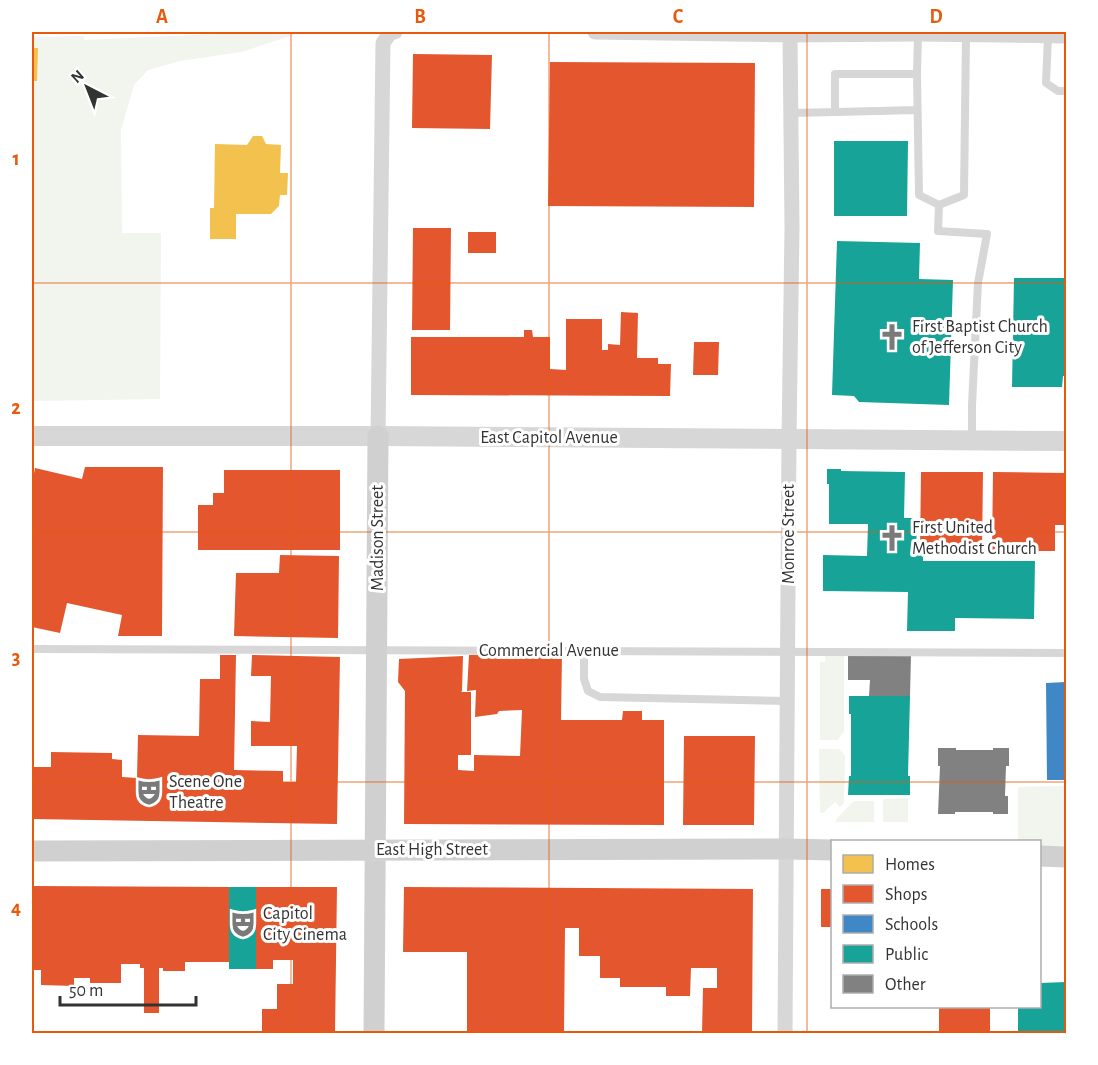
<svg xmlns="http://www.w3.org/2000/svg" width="1098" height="1065" font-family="'Alegreya Sans',sans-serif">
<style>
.green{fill:#f1f5ed}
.homes{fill:#f2c14e}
.shops{fill:#e4572e}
.schools{fill:#3f88c5}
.public{fill:#17a398}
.building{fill:#818181}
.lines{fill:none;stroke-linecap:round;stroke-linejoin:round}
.service{stroke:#d7d7d7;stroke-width:8}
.minor{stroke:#d7d7d7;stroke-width:15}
.tertiary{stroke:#d7d7d7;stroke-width:20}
.secondary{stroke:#d0d0d0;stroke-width:21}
.grid{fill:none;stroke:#e8590c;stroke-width:1.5;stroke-opacity:0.55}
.labels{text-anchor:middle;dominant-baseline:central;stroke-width:6;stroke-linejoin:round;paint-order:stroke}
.poi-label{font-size:18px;fill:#333;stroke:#fff;text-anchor:start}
.street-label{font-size:18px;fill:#333;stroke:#fff}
.neatline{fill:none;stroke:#e8590c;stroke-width:2}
.grid-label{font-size:20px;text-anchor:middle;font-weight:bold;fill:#e8590c}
</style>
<rect width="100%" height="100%" fill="#fff"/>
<path class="green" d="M236,32H303L241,52L180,61L148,70L134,85L121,130L122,233H161L160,399L32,401V37L84,36V40L236,33Z
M825,656H844V731L838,740H820V662H825Z
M819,749H839L845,756L844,803L840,807L835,802L823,813H820Z
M1066,786V846H1040V842L1018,841V787Z
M908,798V822H883V799Z
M854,801H874V822H836L837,818Z"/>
<path class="homes" d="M32,48H38L37,81H32Z
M253,136H262L266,144L281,145L280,173H288L287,195H280L279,206L271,214H236V239H210V208H214L215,144L247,145Z"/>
<path class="shops" d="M413,54L492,55L490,129L412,128Z
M550,62L755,63L754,207L548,206Z
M413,228H451L450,330H412Z
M468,232H496V253H468Z
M621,312L638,313L637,358H658V364H671L670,396L411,395V337H524V330H532L533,337H550V369L566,370V319H602V350H608V344L620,345Z
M694,342H719L718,375H693Z
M85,467H163L162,636H118L122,615L67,603L60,633L32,627V484L35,468L82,479Z
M224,470H340V550H198V505H213V493H224Z
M921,472H983L982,551L920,550Z
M993,472L1066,473V525H1055V551H992Z
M280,555L339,556L338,638L234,636L236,573H279Z
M526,654H562L561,720H622L623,711H642V720H664V825L404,824L405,691L398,682L399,659L463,656L462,691L461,692H471V755H458V770L474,771V755L520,756L522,710L499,711L497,714L475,717L476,690L467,691L469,655Z
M220,655H236L234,770L283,771V782H296L297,746H251V721L270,722L271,676H251L252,655L340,657L337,824L32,819V767H51V752L112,753V759L122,760V777L137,778L138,735L199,736L200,679H220Z
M684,736H755L754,825H683Z
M32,886L229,887V962H185V971H163V968H159V1013H144V968H140V964H121V983H90V978H74V986L41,985V970H32Z
M256,887H337L335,1034H262V1009H277V984H293V960H273V969H256Z
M404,887L753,889L752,1034H702L703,988H717V968H691L690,996H666V987H620V978H600V956H579V928H565L564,1034H467V952H403Z
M821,889H832V927H821Z
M939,1006H990V1034H939Z"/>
<path class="schools" d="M1066,682V780H1047L1046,683Z"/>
<path class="public" d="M834,141H908L907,216H834Z
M837,241L920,243L919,279L953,280L949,405L859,402L854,396L832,395Z
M1014,278H1066V376H1063L1062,387H1012Z
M827,469H841V471L905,472L904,518H917L916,552H923V561H1035L1034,619L955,618V631H907L908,592L823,591V555L867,556L868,524H829V484H827Z
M849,696H910L908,776H910V795H848L849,776H851V714H849Z
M229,887H256V969H229Z
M1066,982V1034H1018V1006H1040V983Z"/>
<path class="building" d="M848,655H911L910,696H869L870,680H848Z
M938,748H956V750H993V748H1009V766H1006L1005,796H1008V814H993V812H955V814H938L940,766H938Z"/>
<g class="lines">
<path class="service" d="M1048,36L1046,83L1058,91H1066
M917,74L918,34
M917,110L835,112V74H917L919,195L939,205
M791,113L835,112
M939,205L938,231L987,234L978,283L972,405V439
M939,205L964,195L966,35
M32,649L1066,653
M584,651V679L588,691L600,697L788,701"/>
<path class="minor" d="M595,32L790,35L918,34L1066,36
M378,436L383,43L390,33L395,32
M785,1034L789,440L792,227L790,35"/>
<path class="tertiary" d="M32,436H378L1066,441"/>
<path class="secondary" d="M32,851L787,849L832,850
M1040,856L1066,857
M374,1034L378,436"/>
</g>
<path class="grid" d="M291,32V1034M549,32V1034M807,32V1034M32,283H1066M32,532H1066M32,782H1066"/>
<defs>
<symbol id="church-bare" viewBox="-9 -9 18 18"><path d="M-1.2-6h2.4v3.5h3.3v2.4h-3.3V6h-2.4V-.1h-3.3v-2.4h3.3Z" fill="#7a7a7a" stroke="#fff" stroke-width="2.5" paint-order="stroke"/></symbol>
<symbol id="theatre-bare" viewBox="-9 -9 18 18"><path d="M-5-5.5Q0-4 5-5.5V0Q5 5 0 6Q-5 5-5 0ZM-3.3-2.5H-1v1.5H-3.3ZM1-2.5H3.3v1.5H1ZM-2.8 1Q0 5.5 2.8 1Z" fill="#7a7a7a" stroke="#fff" stroke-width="2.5" paint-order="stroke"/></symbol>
</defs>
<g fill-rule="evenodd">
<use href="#church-bare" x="873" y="318" width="38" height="38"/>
<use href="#church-bare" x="873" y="519" width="38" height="38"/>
<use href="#theatre-bare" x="130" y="773" width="38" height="38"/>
<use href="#theatre-bare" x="224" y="905" width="38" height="38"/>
</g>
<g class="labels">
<g class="poi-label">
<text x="912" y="327">First Baptist Church<tspan x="912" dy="21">of Jefferson City</tspan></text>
<text x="912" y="528">First United<tspan x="912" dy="21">Methodist Church</tspan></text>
<text x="169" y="782">Scene One<tspan x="169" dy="21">Theatre</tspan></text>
<text x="263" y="914">Capitol<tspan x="263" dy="21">City Cinema</tspan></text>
</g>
<g class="street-label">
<text x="549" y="438">East Capitol Avenue</text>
<text transform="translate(789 534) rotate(-90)">Monroe Street</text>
<text transform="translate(378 538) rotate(-90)">Madison Street</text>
<text x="549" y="651">Commercial Avenue</text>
<text x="432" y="850">East High Street</text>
</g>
</g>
<rect width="1098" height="1065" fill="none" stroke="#ffffff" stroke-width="66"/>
<rect x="831" y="840" width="210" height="168" fill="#ffffff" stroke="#adadad" stroke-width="1.5"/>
<rect x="843" y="855" width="30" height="18" fill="#f2c14e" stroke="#adadad" stroke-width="1.5"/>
<text x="885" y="870" font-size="18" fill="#333333">Homes</text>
<rect x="843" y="885" width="30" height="18" fill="#e4572e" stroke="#adadad" stroke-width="1.5"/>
<text x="885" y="900" font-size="18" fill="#333333">Shops</text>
<rect x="843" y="915" width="30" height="18" fill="#3f88c5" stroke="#adadad" stroke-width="1.5"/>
<text x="885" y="930" font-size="18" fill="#333333">Schools</text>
<rect x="843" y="945" width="30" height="18" fill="#17a398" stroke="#adadad" stroke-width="1.5"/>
<text x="885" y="960" font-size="18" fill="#333333">Public</text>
<rect x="843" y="975" width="30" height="18" fill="#818181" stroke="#adadad" stroke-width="1.5"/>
<text x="885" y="990" font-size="18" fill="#333333">Other</text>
<g transform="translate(87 87) rotate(318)" stroke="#ffffff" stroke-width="4.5" paint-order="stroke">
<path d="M0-4.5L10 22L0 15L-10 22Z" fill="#333333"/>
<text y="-9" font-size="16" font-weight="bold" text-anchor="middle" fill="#333333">N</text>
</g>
<path d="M60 996v9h136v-9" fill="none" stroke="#333333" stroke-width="3"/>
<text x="69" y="996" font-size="18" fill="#333333" stroke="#ffffff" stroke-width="4.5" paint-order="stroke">50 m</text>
<rect x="33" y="33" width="1032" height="999" class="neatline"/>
<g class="grid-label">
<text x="162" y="23">A</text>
<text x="420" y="23">B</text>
<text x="678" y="23">C</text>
<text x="936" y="23">D</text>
<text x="16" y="165">1</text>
<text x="16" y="414">2</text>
<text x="16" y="664">3</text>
<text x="16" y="914">4</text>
</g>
</svg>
